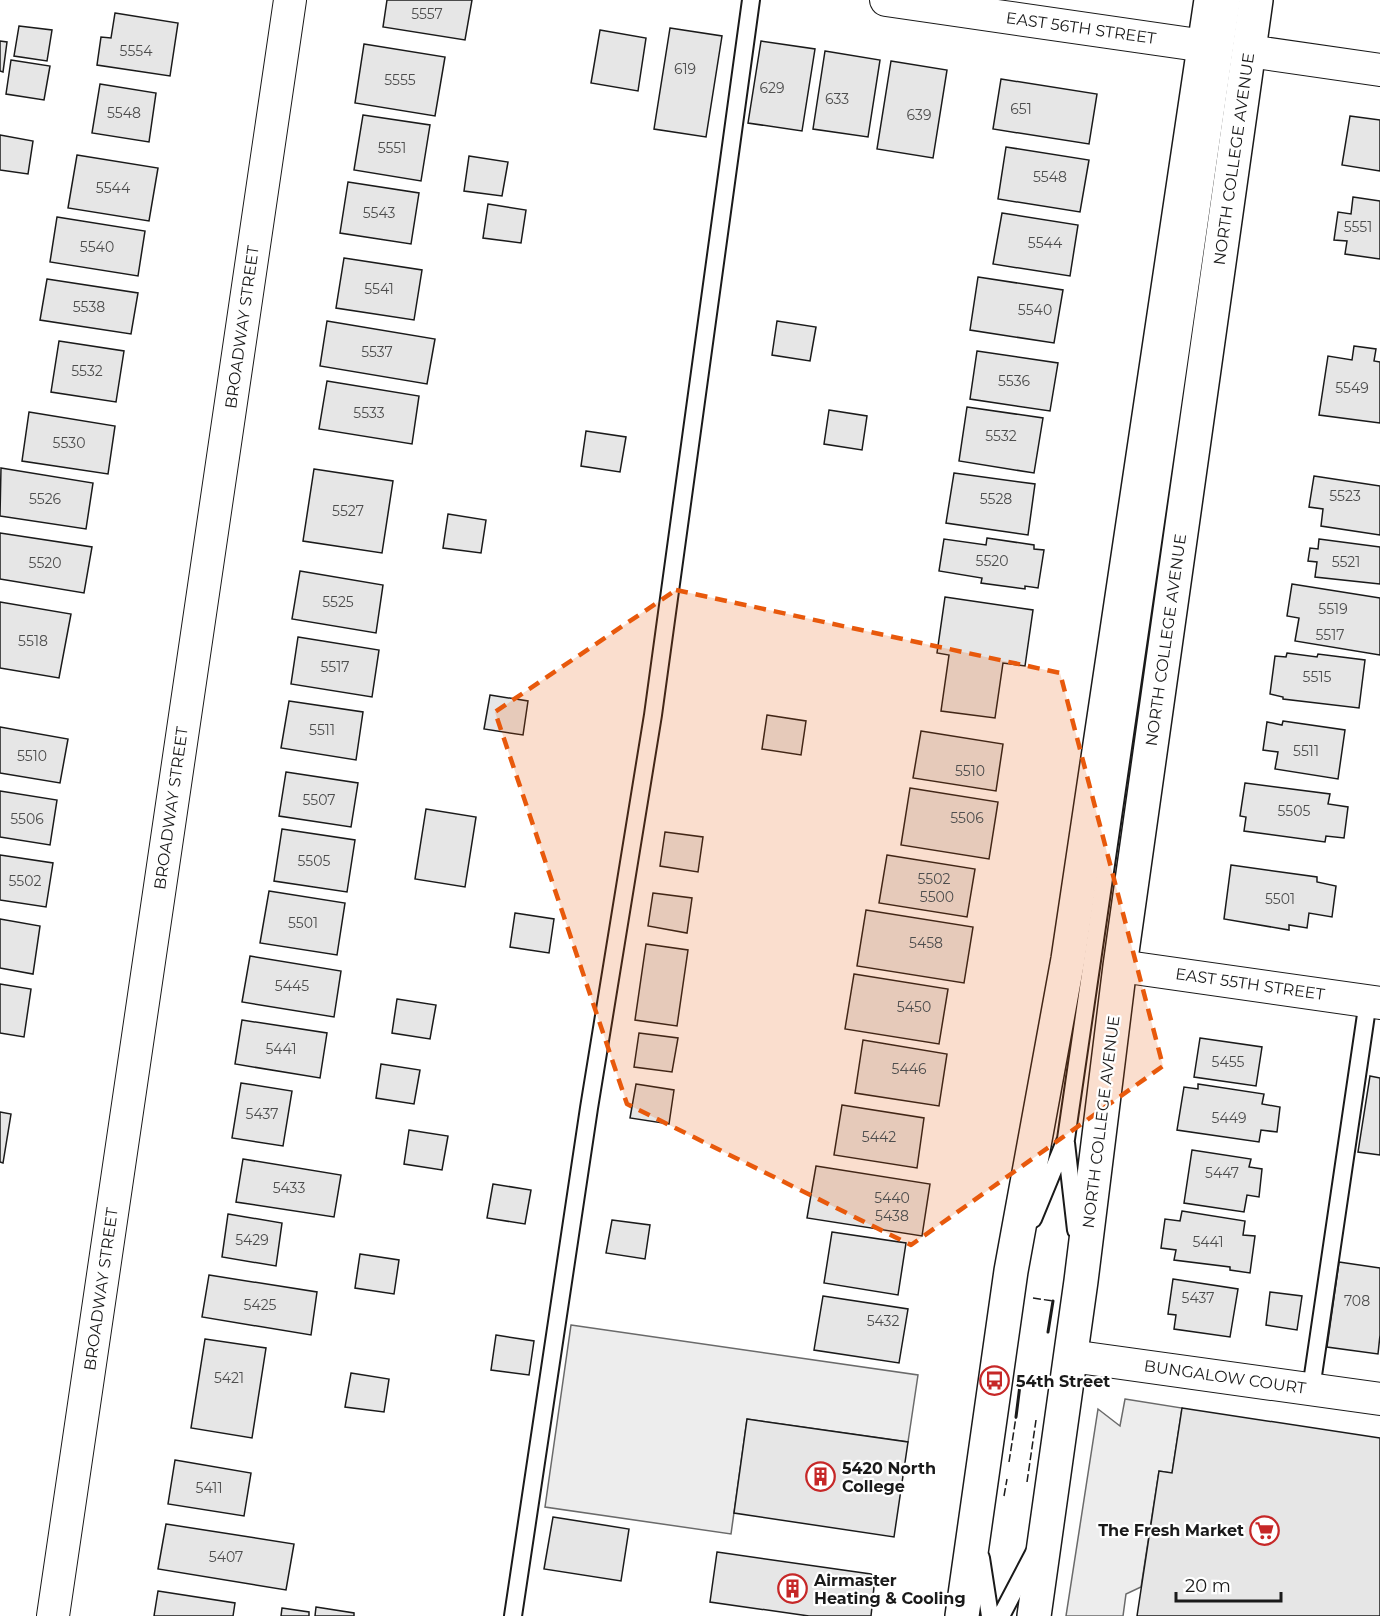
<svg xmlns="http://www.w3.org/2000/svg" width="1380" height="1616" font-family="Montserrat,sans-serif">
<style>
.parking{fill:#ededed;stroke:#6a6a6a;stroke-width:1.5}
.building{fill:#e6e6e6;stroke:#1a1a1a;stroke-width:1.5}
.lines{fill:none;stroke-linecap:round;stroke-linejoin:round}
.lane-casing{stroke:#1a1a1a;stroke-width:20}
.street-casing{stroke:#1a1a1a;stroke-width:34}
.secondary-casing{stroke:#1a1a1a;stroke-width:36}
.lane{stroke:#fff;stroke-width:16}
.street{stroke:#fff;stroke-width:32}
.secondary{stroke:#fff;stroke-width:33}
.fence{stroke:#1a1a1a;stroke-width:1.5;stroke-dasharray:8 3;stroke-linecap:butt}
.wall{stroke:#1a1a1a;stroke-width:3}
.marked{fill:#e8590c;fill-opacity:0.2;stroke:#e8590c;stroke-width:4.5;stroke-dasharray:12 8;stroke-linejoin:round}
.labels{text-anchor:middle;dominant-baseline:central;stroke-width:4.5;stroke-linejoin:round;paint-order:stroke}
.number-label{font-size:14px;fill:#4d4d4d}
.street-label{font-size:16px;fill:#1a1a1a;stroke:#fff}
.poi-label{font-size:16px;font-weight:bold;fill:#1a1a1a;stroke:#fff;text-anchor:start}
</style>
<rect width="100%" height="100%" fill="#fff"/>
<path class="parking" d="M571,1325L918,1375L908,1442L747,1419L731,1534L545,1507Z
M1125,1399L1182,1408L1172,1473L1159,1471L1141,1587L1126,1594L1123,1616H1066L1098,1409L1120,1426Z"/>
<path class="building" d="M387,0H472L465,40L383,27Z
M115,13L178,23L170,76L97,65L101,37L111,38Z
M19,26L52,30L47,61L14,56Z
M670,28L722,36L706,137L654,129Z
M600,30L646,38L638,91L591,83Z
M0,41L7,42L3,72L0,71Z
M761,41L815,49L802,131L748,123Z
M364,44L445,57L435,116L355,103Z
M825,51L880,60L868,137L813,129Z
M11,60L50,66L44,100L6,94Z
M891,61L947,70L933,158L877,149Z
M1001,79L1097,94L1089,144L993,129Z
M100,84L156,93L149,142L92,133Z
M363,115L430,125L421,181L354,170Z
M1350,116L1380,120V171L1342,165Z
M0,135L33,141L28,174L0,170Z
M1006,147L1089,160L1080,212L998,199Z
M77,155L158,168L149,221L68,208Z
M469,156L508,162L502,196L464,191Z
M348,182L419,193L411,244L340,233Z
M1353,197L1380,201V259L1345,254L1347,241L1334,240L1338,212L1351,214Z
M488,204L526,210L521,243L483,238Z
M1002,213L1078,225L1070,276L993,264Z
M57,217L145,231L138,276L50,262Z
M344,258L422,270L414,320L336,308Z
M978,277L1063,290L1054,343L970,330Z
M47,279L138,293L131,334L40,320Z
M327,321L435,339L427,384L320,366Z
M777,321L816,327L810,361L772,355Z
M59,341L124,351L116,402L51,392Z
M1354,346L1376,349L1374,361L1380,362V423L1319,415L1328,356L1352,360Z
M977,351L1058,363L1050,411L970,399Z
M327,381L419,396L412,444L319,429Z
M967,407L1043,418L1034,473L959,461Z
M829,410L867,416L862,450L824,444Z
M29,412L115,426L108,474L22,461Z
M586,431L626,437L620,472L581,466Z
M1,468L93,483L86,529L0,516Z
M314,469L393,481L382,553L303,541Z
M954,473L1035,484L1028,535L946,523Z
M1314,476L1380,486V535L1321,526L1323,509L1309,507Z
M448,514L486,520L481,553L443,548Z
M0,533L92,547L84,593L0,579Z
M987,538L1034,545V549L1044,550L1038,588L1025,586V589L981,583L982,578L939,571L944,539L986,545Z
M1319,539L1380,547V584L1315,577L1317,562L1308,561L1310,548L1318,549Z
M300,571L383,585L376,633L292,619Z
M1292,584L1380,598V655L1295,641L1299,618L1287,616Z
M945,597L1033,610L1025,666L1003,663L995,718L941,711L949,655L937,653Z
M0,602L71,614L59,678L0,668Z
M298,637L379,650L372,697L291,684Z
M1287,653L1317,657L1318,654L1365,660L1359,708L1283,699V697L1270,694L1275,656L1286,657Z
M490,695L528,701L523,735L484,729Z
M289,701L363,712L356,760L281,748Z
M767,715L806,721L801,755L762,749Z
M1283,721L1345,730L1338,779L1275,769L1278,752L1263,750L1267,722L1282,725Z
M0,727L68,739L60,783L0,773Z
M921,731L1003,744L996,791L913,778Z
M286,772L358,783L351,827L279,816Z
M1245,783L1330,794L1328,804L1348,807L1344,838L1326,836L1325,842L1244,831L1246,817L1240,816Z
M910,788L998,802L989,859L901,845Z
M0,791L57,800L50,845L0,837Z
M426,809L476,817L465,887L415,879Z
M282,829L355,840L347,892L274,881Z
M665,832L703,837L698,872L660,866Z
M0,855L53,863L46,907L0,900Z
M887,855L975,869L967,917L879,903Z
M1231,865L1317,877V882L1336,886L1332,917L1309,913L1307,928L1289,925V930L1224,919Z
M269,891L345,903L337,955L260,943Z
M653,893L692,898L687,933L648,926Z
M866,910L973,927L964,983L857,966Z
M515,913L554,919L549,953L510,947Z
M0,919L40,926L33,974L0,968Z
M646,944L688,950L677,1026L635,1020Z
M250,956L341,971L334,1017L242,1002Z
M854,974L948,989L939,1044L845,1029Z
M0,984L31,989L24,1037L0,1033Z
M397,999L436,1005L430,1039L392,1033Z
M242,1020L327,1033L320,1078L235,1064Z
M639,1033L678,1038L672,1072L634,1067Z
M1200,1038L1262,1047L1256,1086L1194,1077Z
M863,1040L947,1054L939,1106L855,1093Z
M381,1064L420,1070L414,1104L376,1098Z
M1370,1076L1380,1078V1155L1358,1152Z
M241,1083L292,1091L283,1146L232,1138Z
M636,1084L674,1090L669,1124L630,1118Z
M1198,1084L1264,1094L1262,1104L1280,1107L1277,1132L1261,1130L1259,1142L1177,1130L1184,1087L1198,1089Z
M842,1105L924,1118L917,1168L834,1155Z
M0,1112L11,1114L3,1163L0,1162Z
M409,1130L448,1136L442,1170L404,1164Z
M1192,1150L1251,1159L1249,1167L1262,1169L1259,1197L1247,1195L1244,1212L1184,1203Z
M243,1159L341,1175L334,1217L236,1202Z
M816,1166L930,1184L922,1236L807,1218Z
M493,1184L531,1190L525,1224L487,1218Z
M1182,1211L1245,1221L1243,1235L1255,1236L1250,1273L1230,1270V1267L1174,1260L1176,1250L1161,1248L1165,1219L1180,1221Z
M228,1214L282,1223L276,1266L222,1257Z
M612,1220L650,1225L645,1259L606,1253Z
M832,1232L906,1243L898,1295L824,1283Z
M360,1254L399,1260L394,1294L355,1288Z
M1339,1262L1380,1268V1335L1378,1354L1327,1347Z
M209,1275L317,1292L311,1335L202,1317Z
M1173,1279L1238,1289L1230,1337L1174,1329L1176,1315L1168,1314Z
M1270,1292L1302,1296L1297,1330L1266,1325Z
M823,1296L908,1309L899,1363L814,1350Z
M496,1335L534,1341L529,1375L491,1370Z
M205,1339L266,1348L252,1438L191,1428Z
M351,1373L389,1379L384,1412L345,1407Z
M1182,1408L1380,1438V1616H1137L1159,1471L1172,1473Z
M747,1419L908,1442L894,1537L734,1513Z
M175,1460L251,1473L244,1516L168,1504Z
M553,1517L629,1529L621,1581L544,1569Z
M166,1524L294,1544L286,1590L158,1569Z
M717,1552L871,1574L875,1577L871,1616H809L710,1602Z
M158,1591L235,1603L233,1616H154Z
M316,1607L354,1613V1616H315Z
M282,1608L309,1612V1616H281Z"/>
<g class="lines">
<defs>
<path id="lane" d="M1066,1143L1076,1230
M1033,1219L1066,1139L1232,0
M1311,1389L1368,1001
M981,1558L990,1616
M513,1616L589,1108L653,715L751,0
M1001,1616L1034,1553"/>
<path id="street" d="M886,0L1205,46
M1249,51L1380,70
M1120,966L1380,1003
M1071,1356L1380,1399
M53,1616L290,0"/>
<path id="secondary" d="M962,1616L1011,1271L1068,959L1211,0
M1034,1616L1081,1281L1120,966L1256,0"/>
</defs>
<use href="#lane" class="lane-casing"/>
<use href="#street" class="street-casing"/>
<use href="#secondary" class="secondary-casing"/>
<use href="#lane" class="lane"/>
<use href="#street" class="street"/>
<use href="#secondary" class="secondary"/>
<path class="fence" d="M1033,1298L1053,1301
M1009,1462L1016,1417
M1027,1482L1036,1420
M1004,1496L1007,1479"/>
<path class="wall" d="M1048,1332L1053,1301
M1016,1417L1020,1385"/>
</g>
<path class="marked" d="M676,590L1060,673L1163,1066L911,1245L627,1104L495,712Z"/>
<defs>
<symbol id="bus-ring" viewBox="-11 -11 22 22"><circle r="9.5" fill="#fff" stroke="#c62828" stroke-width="1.5"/><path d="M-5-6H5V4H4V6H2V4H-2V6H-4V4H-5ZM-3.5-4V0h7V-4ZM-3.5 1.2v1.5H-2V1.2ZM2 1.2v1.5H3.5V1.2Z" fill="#c62828"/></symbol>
<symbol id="building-ring" viewBox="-11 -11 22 22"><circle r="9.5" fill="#fff" stroke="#c62828" stroke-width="1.5"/><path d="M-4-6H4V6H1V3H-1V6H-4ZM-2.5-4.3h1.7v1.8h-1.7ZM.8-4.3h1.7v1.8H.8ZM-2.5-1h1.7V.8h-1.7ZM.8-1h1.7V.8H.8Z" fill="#c62828"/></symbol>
<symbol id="supermarket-ring" viewBox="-11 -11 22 22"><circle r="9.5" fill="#fff" stroke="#c62828" stroke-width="1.5"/><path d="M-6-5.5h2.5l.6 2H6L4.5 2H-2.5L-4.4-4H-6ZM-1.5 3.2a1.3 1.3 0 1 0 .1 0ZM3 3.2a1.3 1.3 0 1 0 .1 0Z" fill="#c62828"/></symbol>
</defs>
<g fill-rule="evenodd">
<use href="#bus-ring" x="978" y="1364" width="33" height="33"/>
<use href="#building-ring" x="804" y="1460" width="33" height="33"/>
<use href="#supermarket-ring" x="1248" y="1514" width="33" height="33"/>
<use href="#building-ring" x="776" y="1572" width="33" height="33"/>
</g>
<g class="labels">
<g class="number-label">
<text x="427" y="14">5557</text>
<text x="136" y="51">5554</text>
<text x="685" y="69">619</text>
<text x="400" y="80">5555</text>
<text x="772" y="88">629</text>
<text x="837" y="99">633</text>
<text x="1021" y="109">651</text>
<text x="124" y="113">5548</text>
<text x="919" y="115">639</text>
<text x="392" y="148">5551</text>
<text x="1050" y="177">5548</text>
<text x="113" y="188">5544</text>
<text x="379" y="213">5543</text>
<text x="1358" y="227">5551</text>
<text x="1045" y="243">5544</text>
<text x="97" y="247">5540</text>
<text x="379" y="289">5541</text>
<text x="89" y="307">5538</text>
<text x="1035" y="310">5540</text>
<text x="377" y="352">5537</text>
<text x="87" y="371">5532</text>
<text x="1014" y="381">5536</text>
<text x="1352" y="388">5549</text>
<text x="369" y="413">5533</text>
<text x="1001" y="436">5532</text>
<text x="69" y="443">5530</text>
<text x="1345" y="496">5523</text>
<text x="45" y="499">5526</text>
<text x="996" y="499">5528</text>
<text x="348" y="511">5527</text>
<text x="992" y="561">5520</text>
<text x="1346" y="562">5521</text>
<text x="45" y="563">5520</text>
<text x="338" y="602">5525</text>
<text x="1333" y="609">5519</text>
<text x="1330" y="635">5517</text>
<text x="33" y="641">5518</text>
<text x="335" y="667">5517</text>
<text x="1317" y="677">5515</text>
<text x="322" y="730">5511</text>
<text x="1306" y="751">5511</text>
<text x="32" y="756">5510</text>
<text x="970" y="771">5510</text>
<text x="319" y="800">5507</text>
<text x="1294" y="811">5505</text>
<text x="967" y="818">5506</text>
<text x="27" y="819">5506</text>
<text x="314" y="861">5505</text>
<text x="934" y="879">5502</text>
<text x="25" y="881">5502</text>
<text x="937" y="897">5500</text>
<text x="1280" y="899">5501</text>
<text x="303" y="923">5501</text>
<text x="926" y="943">5458</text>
<text x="292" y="986">5445</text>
<text x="914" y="1007">5450</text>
<text x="281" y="1049">5441</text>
<text x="1228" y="1062">5455</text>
<text x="909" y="1069">5446</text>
<text x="262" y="1114">5437</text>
<text x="1229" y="1118">5449</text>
<text x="879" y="1137">5442</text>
<text x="1222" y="1173">5447</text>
<text x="289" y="1188">5433</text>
<text x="892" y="1198">5440</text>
<text x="892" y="1216">5438</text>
<text x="252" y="1240">5429</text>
<text x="1208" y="1242">5441</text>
<text x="1198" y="1298">5437</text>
<text x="1357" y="1301">708</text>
<text x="260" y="1305">5425</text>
<text x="883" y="1321">5432</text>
<text x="229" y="1378">5421</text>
<text x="209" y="1488">5411</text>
<text x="226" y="1557">5407</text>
</g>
<g class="street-label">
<text transform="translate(1081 28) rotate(8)">EAST 56TH STREET</text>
<text transform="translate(1234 159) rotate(-82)">NORTH COLLEGE AVENUE</text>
<text transform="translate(242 327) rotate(-82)">BROADWAY STREET</text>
<text transform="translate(1166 640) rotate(-82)">NORTH COLLEGE AVENUE</text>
<text transform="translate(171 808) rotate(-82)">BROADWAY STREET</text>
<text transform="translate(1250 984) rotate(8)">EAST 55TH STREET</text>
<text transform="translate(1101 1122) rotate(-83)">NORTH COLLEGE AVENUE</text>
<text transform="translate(101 1289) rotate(-82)">BROADWAY STREET</text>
<text transform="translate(1225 1377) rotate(8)">BUNGALOW COURT</text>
</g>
<g class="poi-label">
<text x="1016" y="1381">54th Street</text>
<text x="842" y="1468">5420 North<tspan x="842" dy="18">College</tspan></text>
<text x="1244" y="1530" text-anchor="end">The Fresh Market</text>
<text x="814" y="1580">Airmaster<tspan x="814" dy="18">Heating &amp; Cooling</tspan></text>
</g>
</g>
<path d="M1176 1592v9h105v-9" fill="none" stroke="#1a1a1a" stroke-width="3"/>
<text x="1185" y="1592" font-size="18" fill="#1a1a1a" stroke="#ffffff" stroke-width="4.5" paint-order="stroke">20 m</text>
</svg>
